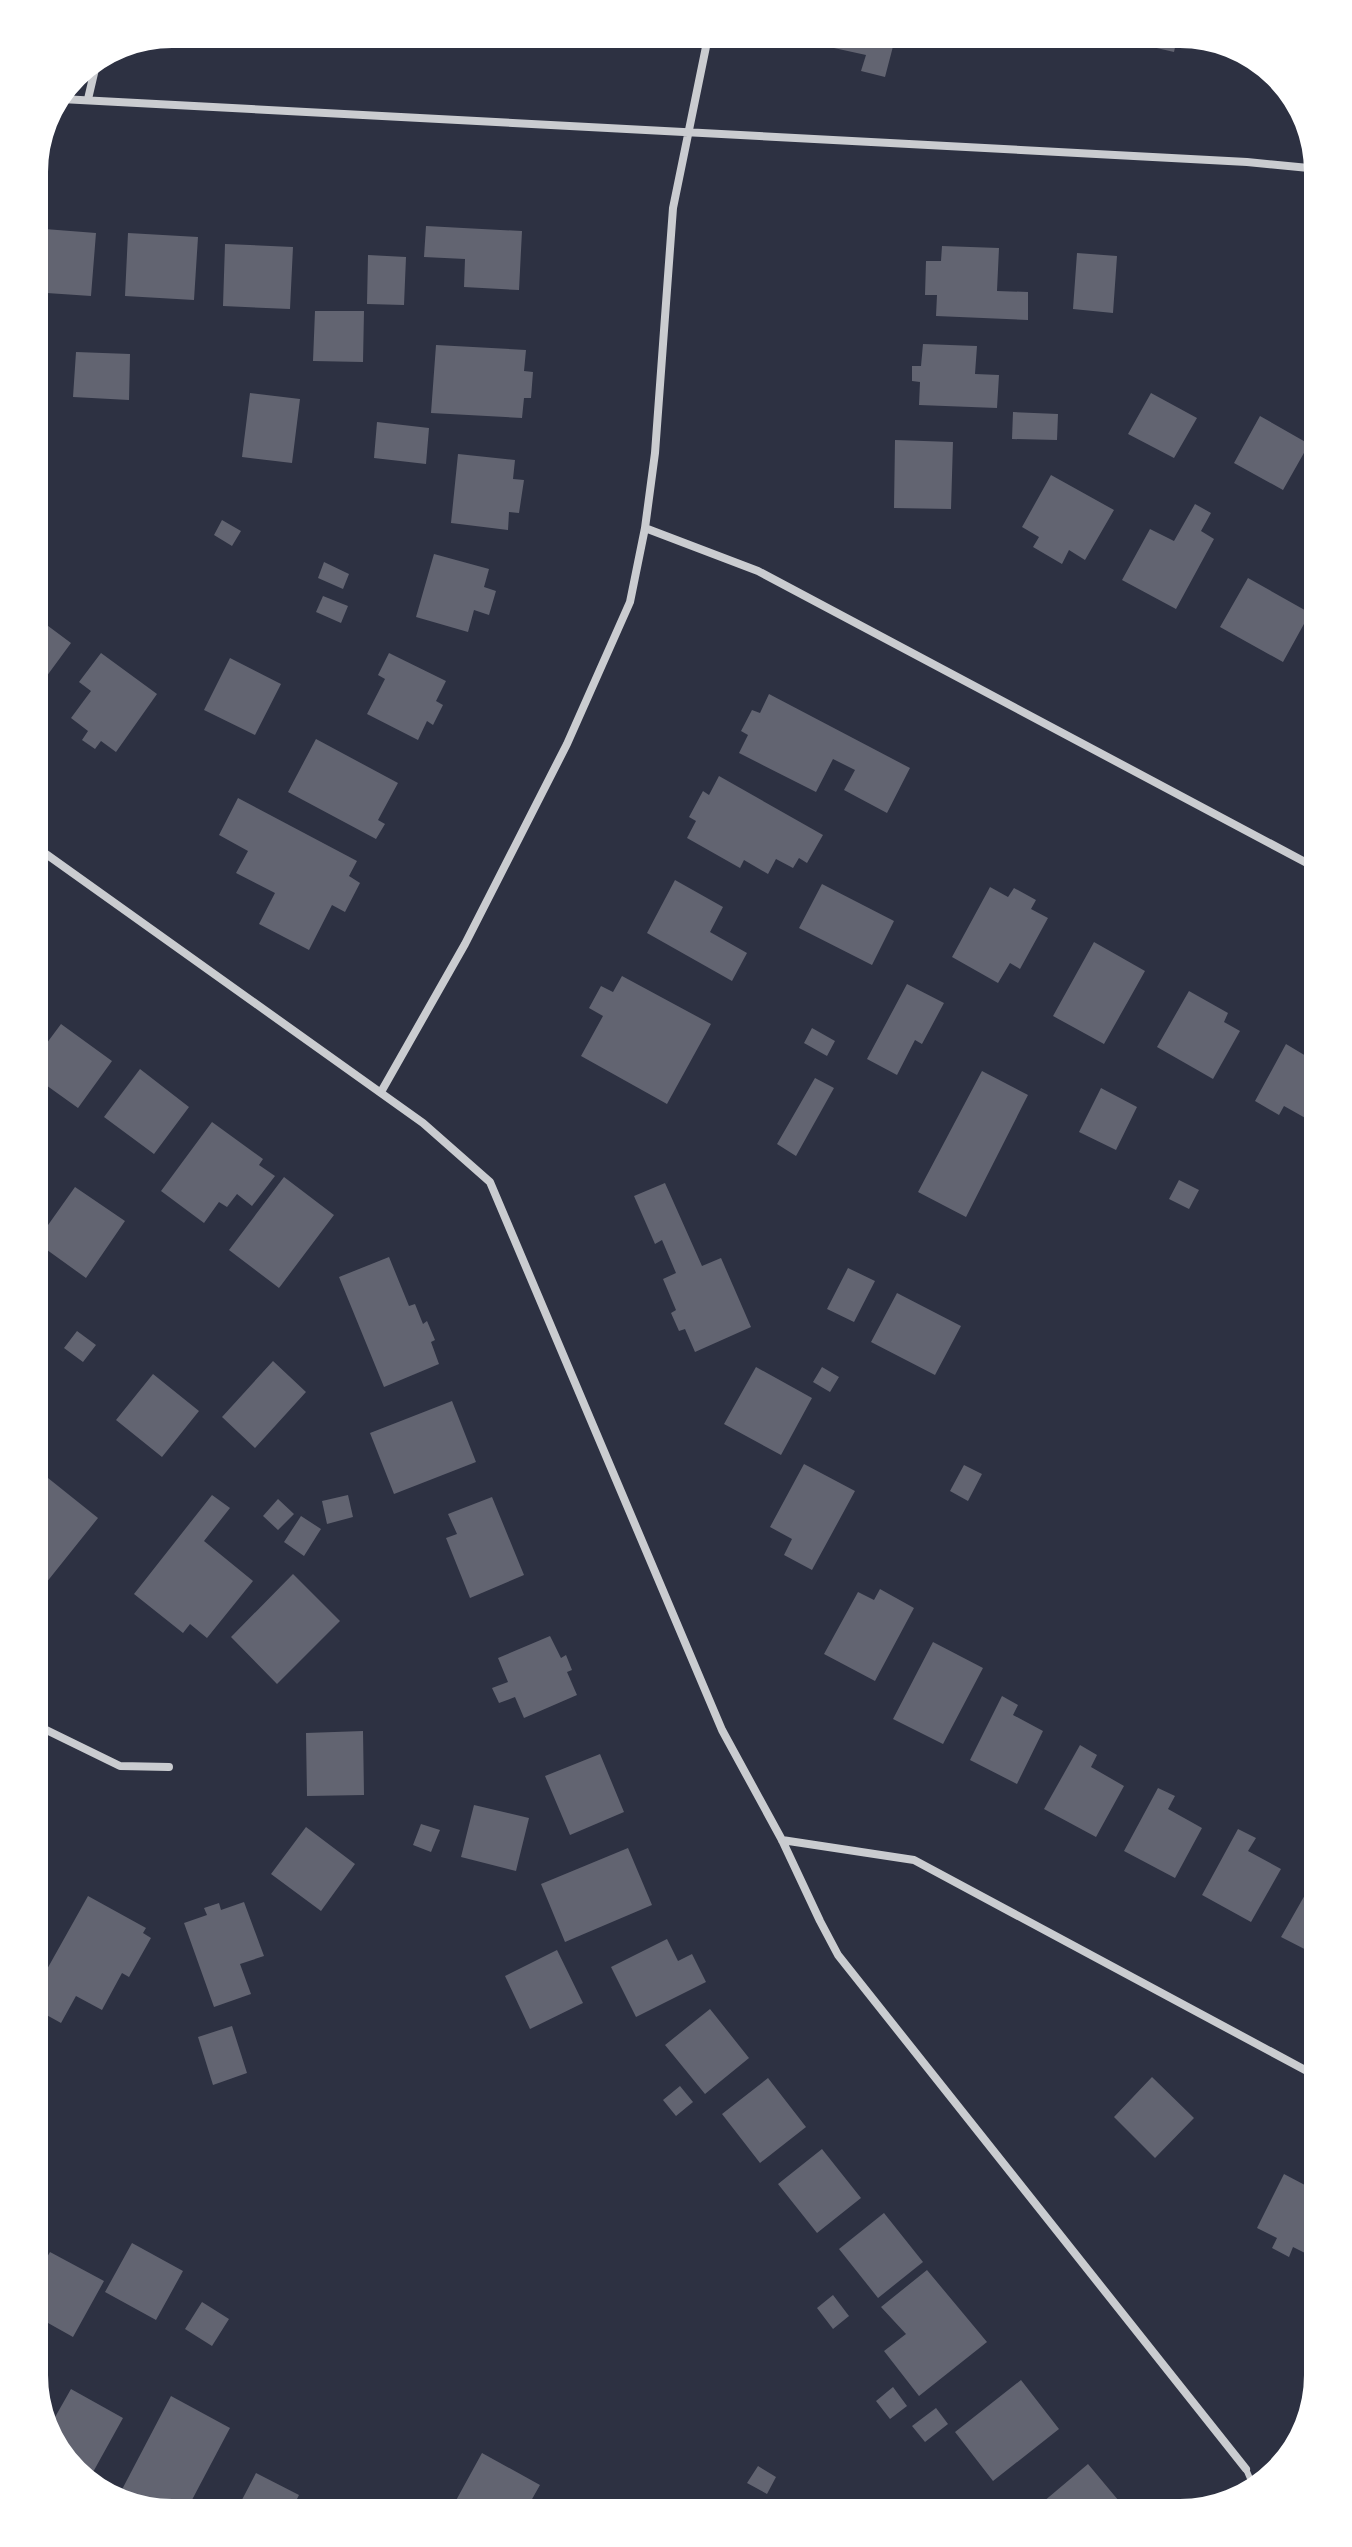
<svg xmlns="http://www.w3.org/2000/svg" width="1352" height="2547" font-family="'PT Serif',serif">
<style>
.building{fill:#626471}
.lines{fill:none;stroke-linecap:round;stroke-linejoin:round}
.service{stroke:#caccd0;stroke-width:6}
.minor{stroke:#caccd0;stroke-width:8}
.rim{fill:none;stroke:#fff;stroke-width:4}
</style>
<rect width="100%" height="100%" fill="#2d3142"/>
<path class="building" d="M1178,32H1190L1205,38V40L1178,34L1174,52L1096,34Z
M896,35L885,77L861,71L866,55L834,48L836,36Z
M897,35H924L922,42Z
M426,226L522,231L519,290L464,287L465,259L424,257Z
M32,228L96,233L91,296L32,292Z
M128,233L198,237L194,300L125,296Z
M225,244L293,247L290,309L223,306Z
M942,246L999,248L997,291L1028,292V320L936,316L937,295H925L926,261H941Z
M1077,253L1117,256L1113,313L1073,309Z
M368,255L406,257L404,305L367,304Z
M315,311H364L363,362L313,361Z
M923,344L977,346L975,374L999,375L997,408L919,405L920,382L912,381V366H921Z
M436,345L526,350L524,371L533,372L531,398H524L522,418L431,413Z
M76,352L130,354L129,400L73,397Z
M250,393L300,399L292,463L242,457Z
M1151,393L1197,418L1174,458L1128,434Z
M1013,412L1058,414L1057,440L1012,439Z
M1260,416L1309,444L1283,490L1234,463Z
M377,422L429,428L426,464L374,458Z
M895,440L953,442L951,509L894,508Z
M458,454L515,460L513,479L524,480L519,513L509,512L508,530L451,523Z
M1051,475L1114,510L1085,560L1069,550L1062,564L1033,547L1039,537L1022,527Z
M1195,504L1211,513L1201,531L1214,539L1176,609L1122,580L1150,529L1174,541Z
M222,520L241,531L232,546L214,535Z
M434,554L489,569L484,587L496,591L489,615L474,610L468,632L416,617Z
M324,562L349,574L343,589L318,578Z
M1248,578L1310,613L1283,662L1220,627Z
M1320,594V616L1310,611Z
M323,596L348,606L341,623L316,612Z
M32,614L71,643L38,688L32,684Z
M101,653L157,694L116,752L101,741L95,749L82,740L88,731L71,718L91,691L79,682Z
M389,653L446,681L436,701L443,705L433,725L427,721L418,740L367,714L385,679L378,675Z
M230,658L281,684L255,735L204,710Z
M1320,676V693L1313,690Z
M769,694L910,768L887,813L844,790L855,770L833,759L816,792L739,753L748,735L741,731L752,710L760,713Z
M316,739L398,783L378,820L385,824L376,839L288,792Z
M719,776L823,835L807,863L799,858L793,868L776,859L768,874L744,860L740,868L687,838L696,821L689,817L703,791L709,795Z
M238,798L357,861L349,876L360,883L345,912L332,905L309,950L259,924L275,893L236,873L248,851L219,835Z
M675,880L723,907L710,932L747,953L732,981L647,933Z
M822,884L894,921L872,965L799,928Z
M990,887L1008,897L1014,888L1036,900L1031,909L1048,918L1020,969L1010,963L998,983L952,957Z
M1094,942L1145,971L1104,1044L1053,1016Z
M622,976L711,1024L667,1104L581,1056L603,1016L589,1008L601,986L613,992Z
M907,984L944,1003L922,1044L915,1040L897,1075L867,1059Z
M1189,991L1228,1013L1224,1022L1240,1031L1213,1079L1157,1047Z
M61,1024L112,1061L78,1108L32,1075V1063Z
M812,1028L835,1041L827,1056L804,1043Z
M1286,1044L1306,1056L1311,1048L1320,1053V1117L1316,1124L1284,1106L1279,1115L1255,1101Z
M140,1069L189,1107L154,1154L104,1117Z
M982,1071L1028,1095L966,1217L918,1192Z
M815,1078L834,1088L796,1156L777,1144Z
M1101,1088L1137,1107L1116,1150L1079,1132Z
M212,1122L263,1159L259,1165L275,1176L252,1206L237,1194L227,1207L219,1202L204,1223L161,1191Z
M1320,1168V1187L1312,1183Z
M284,1177L334,1215L279,1288L229,1250Z
M1179,1180L1199,1190L1189,1209L1169,1199Z
M665,1183L702,1266L721,1258L751,1327L695,1352L685,1329L679,1331L671,1313L676,1310L663,1279L676,1273L662,1240L655,1244L634,1196Z
M75,1187L125,1221L86,1278L36,1242Z
M389,1257L409,1306L415,1304L423,1324L427,1321L435,1340L431,1342L439,1364L384,1387L339,1277Z
M848,1268L875,1281L854,1322L827,1309Z
M897,1293L961,1326L935,1375L871,1342Z
M77,1331L96,1345L83,1362L64,1348Z
M273,1361L306,1392L255,1448L222,1417Z
M756,1367L812,1398L781,1455L724,1424Z
M822,1367L839,1377L830,1392L813,1382Z
M153,1374L199,1411L162,1457L116,1420Z
M452,1401L476,1462L394,1494L370,1433Z
M804,1464L855,1491L812,1570L784,1555L792,1539L770,1527Z
M964,1465L982,1474L968,1501L950,1491Z
M48,1478L98,1518L42,1588L32,1580V1498Z
M212,1495L230,1508L204,1541L253,1581L207,1638L190,1624L183,1633L134,1594Z
M348,1495L353,1517L327,1524L322,1501Z
M492,1497L524,1575L470,1598L446,1538L457,1534L448,1514Z
M278,1499L294,1514L278,1530L263,1516Z
M301,1516L321,1529L304,1556L284,1542Z
M293,1574L340,1621L277,1684L231,1637Z
M880,1589L914,1608L875,1681L824,1654L858,1592L874,1600Z
M550,1636L561,1658L566,1655L572,1670L567,1672L577,1695L524,1718L515,1697L499,1703L492,1688L508,1682L498,1658Z
M933,1642L983,1668L943,1744L893,1719Z
M1002,1696L1018,1705L1013,1715L1043,1731L1017,1784L970,1760Z
M363,1731L364,1795L307,1796L306,1733Z
M1080,1745L1097,1755L1091,1767L1124,1786L1096,1837L1044,1809Z
M600,1754L624,1812L570,1835L545,1776Z
M1158,1788L1175,1796L1168,1809L1202,1828L1175,1878L1124,1851Z
M474,1805L529,1818L516,1871L461,1857Z
M421,1824L440,1830L431,1852L413,1845Z
M306,1827L355,1864L321,1911L271,1874Z
M1238,1829L1256,1838L1248,1851L1281,1869L1251,1922L1202,1895Z
M628,1848L652,1905L565,1942L541,1884Z
M1318,1872L1320,1873V1957L1281,1937Z
M88,1896L146,1928L143,1933L151,1938L129,1977L122,1973L102,2010L76,1996L61,2023L32,2007V1996Z
M244,1902L264,1956L240,1964L251,1994L214,2007L184,1923L207,1915L204,1908L219,1903L221,1910Z
M667,1939L678,1961L692,1954L706,1982L636,2017L611,1967Z
M557,1950L583,2003L530,2029L505,1976Z
M710,2009L749,2058L705,2094L665,2045Z
M232,2026L247,2073L213,2085L198,2037Z
M1152,2077L1194,2118L1155,2158L1114,2117Z
M768,2078L806,2127L760,2163L722,2114Z
M680,2086L693,2102L676,2116L663,2100Z
M822,2149L861,2198L817,2233L778,2184Z
M1284,2174L1320,2193L1319,2260L1293,2247L1289,2257L1272,2248L1277,2238L1257,2228Z
M884,2213L923,2262L878,2298L839,2249Z
M132,2243L183,2271L156,2320L105,2292Z
M50,2252L104,2281L73,2337L32,2314V2283Z
M927,2270L987,2342L919,2396L884,2351L906,2334L881,2307Z
M833,2295L849,2316L833,2329L817,2308Z
M202,2302L229,2319L212,2346L185,2329Z
M1021,2380L1059,2429L993,2481L955,2432Z
M893,2387L907,2406L890,2419L876,2401Z
M71,2389L123,2418L87,2483L46,2433Z
M171,2396L230,2428L184,2515H163L117,2499Z
M936,2408L948,2424L925,2442L912,2426Z
M482,2453L540,2485L523,2515H448Z
M1088,2464L1129,2513L1126,2515H1055L1043,2502Z
M758,2466L776,2477L767,2494L747,2483Z
M256,2473L299,2495L289,2515H234Z
M684,2502L701,2511L699,2515L678,2514Z"/>
<g class="lines">
<path class="service" d="M1246,2469L1254,2488"/>
<path class="minor" d="M61,99L1247,162L1319,169
M88,99L98,56
M645,528L758,571L1320,870
M32,844L423,1123L490,1182L722,1730L782,1840L820,1921L838,1955L1246,2469
M381,1092L465,944L567,744L630,602L645,528L655,453L673,208L708,37
M32,1723L120,1766L169,1767
M782,1840L914,1860L1320,2078"/>
</g>
<path d="M0 0H1352V2547H0ZM172 46H1180A126 126 0 0 1 1306 172V2375A126 126 0 0 1 1180 2501H172A126 126 0 0 1 46 2375V172A126 126 0 0 1 172 46Z" fill="#fff" fill-rule="evenodd"/>
<path class="rim" d="M172 46H1180A126 126 0 0 1 1306 172V2375A126 126 0 0 1 1180 2501H172A126 126 0 0 1 46 2375V172A126 126 0 0 1 172 46Z"/>
</svg>
